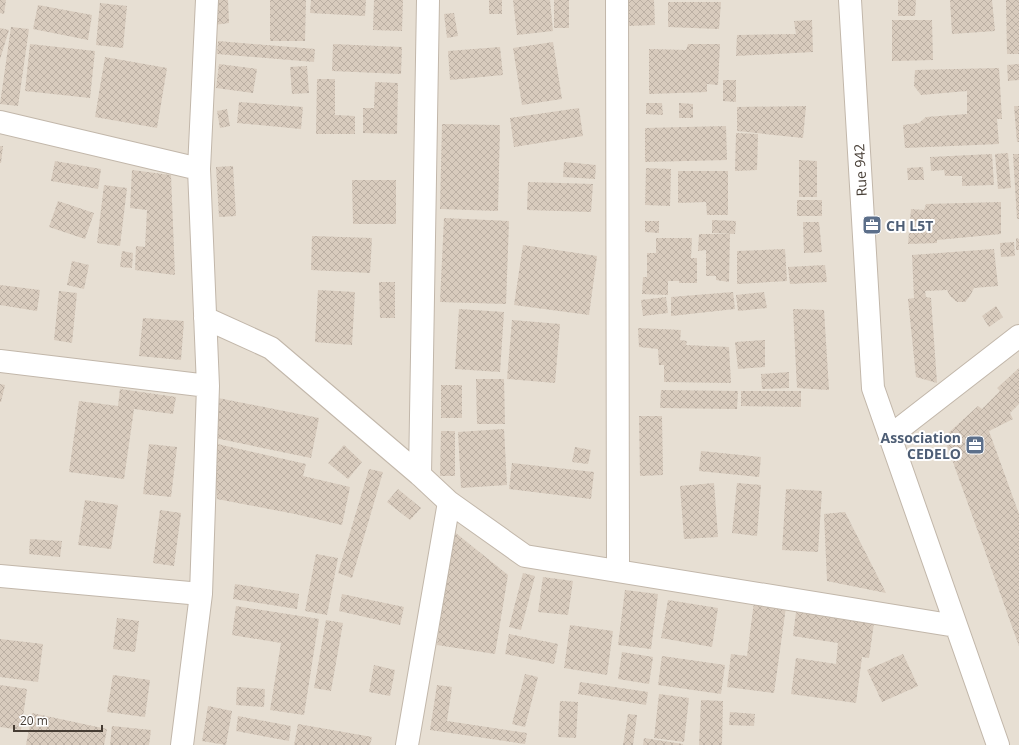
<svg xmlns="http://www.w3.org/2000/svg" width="1019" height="745" font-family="'Open Sans',sans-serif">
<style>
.residential{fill:#e7dfd3}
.building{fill:url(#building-cross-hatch)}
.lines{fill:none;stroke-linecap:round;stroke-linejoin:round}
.minor-casing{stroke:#c2b7aa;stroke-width:24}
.minor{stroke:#fff;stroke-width:22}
.labels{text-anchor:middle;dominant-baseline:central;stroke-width:4;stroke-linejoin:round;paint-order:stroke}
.street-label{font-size:14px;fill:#463d34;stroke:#fff}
.service-label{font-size:14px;font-weight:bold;fill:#4e5e75;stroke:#fff;text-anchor:start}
</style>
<defs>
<pattern id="building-cross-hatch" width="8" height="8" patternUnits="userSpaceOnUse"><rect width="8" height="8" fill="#d8cbbd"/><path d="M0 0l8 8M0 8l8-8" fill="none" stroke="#bbafa3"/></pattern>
</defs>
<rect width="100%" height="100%" fill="#f3ede5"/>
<path class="residential" d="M0,0H1019V745H0Z"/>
<path class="building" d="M0,0H6L4,14L0,13Z
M212,0H228L229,23L214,25Z
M270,0H306L305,41H270Z
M311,0H366L365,16L310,13Z
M374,0H403L402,31L373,30Z
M489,0H502V14H489Z
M513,0H550L553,31L517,35Z
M554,0H569V28H554Z
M627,0H654L655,25L628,26Z
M898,0H916L915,16H898Z
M950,0H992L995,31L952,34Z
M1006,0H1019V54H1007Z
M668,2H721L719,29L668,27Z
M100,3L127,6L123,48L96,45Z
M38,5L92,15L88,40L33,29Z
M454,13L458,36L447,38L444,14Z
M812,20L813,52L736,56L737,35L796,34L794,21Z
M892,20H932L933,60L892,61Z
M11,27L29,29L18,106L0,104Z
M0,28L9,30L0,59Z
M218,41L315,49L314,62L217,54Z
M553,42L562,99L522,105L513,48Z
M30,44L95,51L90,98L25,91Z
M333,44L402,47L401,74L332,71Z
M688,44H720L718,85L707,84V92L649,94V49L686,50Z
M500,47L503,75L450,80L448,51Z
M105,57L167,68L157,128L95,117Z
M219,64L257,69L253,93L216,88Z
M1019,64V80L1008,81L1007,65Z
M307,66L309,93L292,94L290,67Z
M999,68L1002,119H997L999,144L905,148L903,125L919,123L926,117L967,114V91L921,95L914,86L915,70Z
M317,79H335V115L355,116V134H316Z
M723,80H736V102L723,101Z
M375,82L398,83L397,134L363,133V108H374Z
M239,102L303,107L301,129L237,123Z
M646,103H662L663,115L646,114Z
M679,103L693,104V118H679Z
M806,106L803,138L737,131V107Z
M1014,106H1019V142H1017Z
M579,108L583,136L514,147L510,118Z
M227,109L230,126L220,128L217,111Z
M442,124L500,125L498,211L440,209Z
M726,126L727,160L645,162V128Z
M736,133L758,134L757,170L735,171Z
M0,146H3L1,163H0Z
M1008,153L1011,188L998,189L995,154Z
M992,154L994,185L962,186V176H945L944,170L931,171L930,157Z
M1013,154H1019V219H1017Z
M799,160L817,161V197H799Z
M55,161L101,169L98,189L51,181Z
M564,162L596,165L595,179L563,177Z
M233,166L236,216L219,217L216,167Z
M923,167L924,180H908L907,168Z
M646,168L671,169L670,206L645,205Z
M132,170L171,175L175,275L135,270L136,246L145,247L147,210L130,208Z
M678,171H728V215H707L706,202L678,203Z
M352,180H396V224H353Z
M528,182L593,184L591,212L527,210Z
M104,185L127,188L120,246L97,243Z
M797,200H822V216H797Z
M58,201L94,213L85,239L49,227Z
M1001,202V234L937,240V243L908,244L911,209L924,210L926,204Z
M444,218L509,221L506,304L440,302Z
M712,220L736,221L735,234L712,233Z
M645,221H659V233L645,232Z
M803,222H819L822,252L804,253Z
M699,234H730L729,282L716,280V276H706V250L698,251Z
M312,236L372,238L370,273L311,270Z
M656,238H692L691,258H697V283H679V281H668V295L642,294L643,277H647V253H656Z
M1016,238L1019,239V250H1016Z
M1014,242L1015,256L1001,257L1000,243Z
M523,245L597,256L589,315L514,305Z
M785,249L787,281L737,284V251Z
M994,249L998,286L974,288L970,296L965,302H957L950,296L947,290L925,291L926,297L931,298L937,383L916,377L908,299L914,298L912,255Z
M122,251L133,253L132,268L120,267Z
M72,261L89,265L84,289L67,285Z
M825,265L827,282L790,284L788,267Z
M379,282H395V318H380Z
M0,285L40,290L37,311L0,305Z
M318,290L355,292L352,345L315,342Z
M59,291L77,293L72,343L54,340Z
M733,292L735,309L671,316V297Z
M764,292L767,308L738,311L736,295Z
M666,297L668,313L643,316L641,300Z
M996,306L1003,317L989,327L982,316Z
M459,309L504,312L500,372L455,369Z
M793,309L824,310L829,390L797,388Z
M143,318L184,321L181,360L139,356Z
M512,320L560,324L555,383L507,379Z
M638,328L681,330L680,340L687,341L686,345L729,347L731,383L664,382V365H659L658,349L639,347Z
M765,340V367L738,369L735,342Z
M1019,368V404L1010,413L1013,419L989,431L1019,514V646L944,437L978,406L982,409L1000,391L997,388Z
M789,372V388L762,389L761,374Z
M476,379H504L505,424H477Z
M0,384L5,385L1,402H0Z
M441,385H462V418H441Z
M120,389L176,397L173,414L134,409L124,479L69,472L79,401L118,406Z
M661,390L738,391L737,409L660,408Z
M741,391H801V407L741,406Z
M213,397L319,418L311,458L215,438Z
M639,416H662L663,475L640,476Z
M504,429L507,485L461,488L458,432Z
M441,431H455V476H440Z
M213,443L306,464L303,476L350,487L342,525L295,514L217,499Z
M149,444L177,447L171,497L143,494Z
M344,445L362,462L348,479L328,463Z
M575,447L591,450L588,464L572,462Z
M701,451L761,457L759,477L699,471Z
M512,463L594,472L591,499L509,489Z
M369,469L383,472L352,578L338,573Z
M714,483L718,537L684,539L680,486Z
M737,483L761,485L757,536L732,533Z
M398,489L421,508L410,520L387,502Z
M786,489L822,491L818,552L782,550Z
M85,500L118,505L111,549L78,545Z
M160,510L181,513L174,566L153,563Z
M845,512L886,593L827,581L824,514Z
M452,530L508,575L495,654L437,645Z
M30,539L62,541L60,557L29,554Z
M316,554L338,558L327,615L305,611Z
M523,573L535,576L521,630L509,627Z
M543,577L573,581L568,615L538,612Z
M235,584L299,594L297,609L233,599Z
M625,590L658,594L651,649L618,645Z
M342,594L404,607L400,625L339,611Z
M668,600L718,608L712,647L661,638Z
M754,602L786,607L774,693L727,687L731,654L747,656Z
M236,606L319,619L304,715L270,710L281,643L232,635Z
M796,612L874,623L869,658L862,657L856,703L791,694L796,658L836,664L838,643L793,636Z
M117,618L139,621L135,652L113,649Z
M326,620L343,623L331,691L314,688Z
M570,625L613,631L607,675L564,668Z
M509,634L558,644L554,664L505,654Z
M0,639L43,644L38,682L0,677Z
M622,652L653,657L649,684L618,679Z
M903,654L918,686L882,702L867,670Z
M662,656L725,665L721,694L658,685Z
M374,665L395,670L390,696L369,692Z
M525,674L538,677L525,727L512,724Z
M113,675L150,680L145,717L107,712Z
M580,682L648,692L646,705L578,694Z
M0,685L27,689L21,730L0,727Z
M437,685L452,687L447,721L527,733L525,744L430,730Z
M237,687L265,689L264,707L236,705Z
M659,694L689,698L684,742L654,738Z
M701,700L723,701L722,745H699Z
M560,701L578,702L576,738L558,737Z
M208,706L232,711L226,745L202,741Z
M730,712L755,714L754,726L729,725Z
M32,713L107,729L104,745H26Z
M628,714L637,715L633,745H623Z
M238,716L291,726L289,741L236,731Z
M298,724L372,737L370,745H294Z
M112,726L151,730L149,745H110Z
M644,738L683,744V745H643Z"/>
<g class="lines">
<defs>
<path id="minor" d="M617,0L618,570
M850,0L873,388L998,745
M0,122L199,169
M205,318L271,348L420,475L449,502L525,556L956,626
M0,361L208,386
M890,436L1019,336
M420,475L428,0
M0,576L201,594
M182,745L201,594L208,386L199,169L207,0
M407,745L449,502"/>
</defs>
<use href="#minor" class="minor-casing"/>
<use href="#minor" class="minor"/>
</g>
<defs>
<symbol id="office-square" viewBox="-11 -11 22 22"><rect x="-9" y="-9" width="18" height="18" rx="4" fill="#5c6f8a" stroke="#fff"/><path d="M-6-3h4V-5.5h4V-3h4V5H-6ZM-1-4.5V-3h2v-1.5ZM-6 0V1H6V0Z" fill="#fff"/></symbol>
</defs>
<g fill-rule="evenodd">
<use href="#office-square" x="861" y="214" width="22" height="22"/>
<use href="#office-square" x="964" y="434" width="22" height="22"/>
</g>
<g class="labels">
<g class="street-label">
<text transform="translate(860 170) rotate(-93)">Rue 942</text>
</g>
<g class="service-label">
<text x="886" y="225">CH L5T</text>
<text x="961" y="437" text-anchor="end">Association<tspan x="961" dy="16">CEDELO</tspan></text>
</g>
</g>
<path d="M14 725v6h88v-6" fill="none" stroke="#463d34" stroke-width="2"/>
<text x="20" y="725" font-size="12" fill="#463d34" stroke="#ffffff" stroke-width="3" paint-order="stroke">20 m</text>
</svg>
